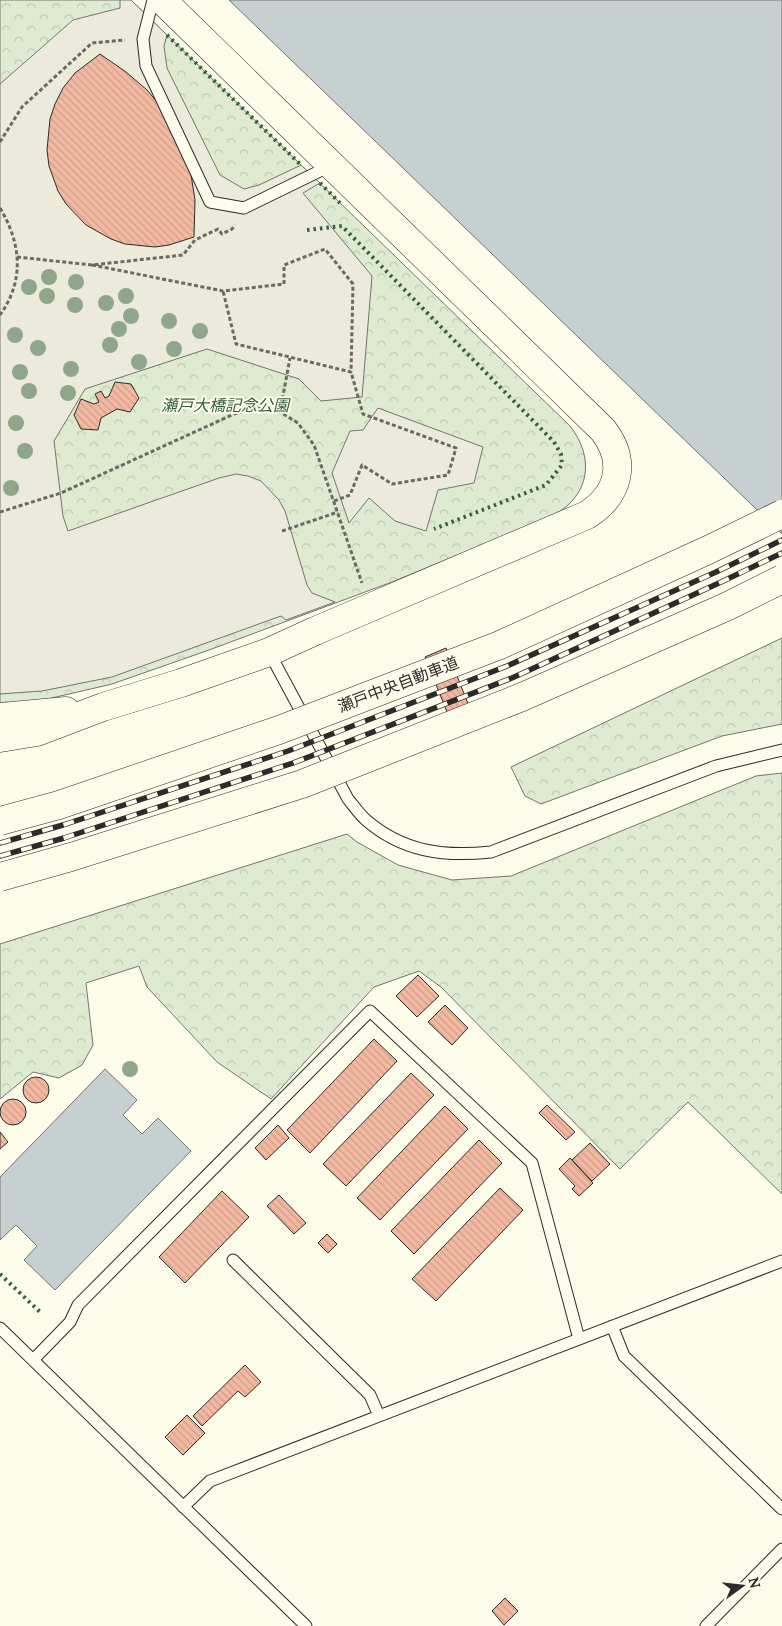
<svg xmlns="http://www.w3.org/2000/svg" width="782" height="1626" font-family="Lora,'Noto Sans JP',serif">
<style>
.forest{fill:url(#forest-crowns);stroke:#74746e}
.parking{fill:#eceadb;stroke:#74746e}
.water{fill:#c7d0d0;stroke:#74746e}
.building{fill:url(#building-back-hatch);stroke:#2b2b2b}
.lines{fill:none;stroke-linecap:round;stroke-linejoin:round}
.lane-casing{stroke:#2b2b2b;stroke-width:13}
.secondary-casing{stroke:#2b2b2b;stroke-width:29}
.path{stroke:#6a6964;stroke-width:3;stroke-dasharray:4 2.5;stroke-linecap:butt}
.lane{stroke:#fdfbea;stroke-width:11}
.secondary{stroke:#fdfbea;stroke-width:28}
.rail-casing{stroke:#2b2b2b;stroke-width:5.5}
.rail{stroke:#fdfbea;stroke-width:4;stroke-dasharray:11;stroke-linecap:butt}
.highway-bridge-casing{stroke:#2b2b2b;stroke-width:29;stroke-linecap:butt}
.highway-bridge{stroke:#fdfbea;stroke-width:28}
.hedge{stroke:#34623c;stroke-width:4;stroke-dasharray:2.5 4;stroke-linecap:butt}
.tree{fill:#8ea78a}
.labels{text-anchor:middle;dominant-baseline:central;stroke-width:4;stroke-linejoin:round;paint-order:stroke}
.park-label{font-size:16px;font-style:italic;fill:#34623c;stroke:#fdfbea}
.street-label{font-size:16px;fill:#2b2b2b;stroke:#fdfbea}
</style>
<defs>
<pattern id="forest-crowns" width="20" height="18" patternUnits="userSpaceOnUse" patternTransform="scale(1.25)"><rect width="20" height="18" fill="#deebd1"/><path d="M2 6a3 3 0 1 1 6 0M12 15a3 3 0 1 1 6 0" fill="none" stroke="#bfcab4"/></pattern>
<pattern id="building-back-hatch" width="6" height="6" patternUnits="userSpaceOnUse" patternTransform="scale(1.25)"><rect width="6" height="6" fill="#f2b8a0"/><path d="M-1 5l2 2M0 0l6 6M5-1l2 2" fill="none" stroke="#d09e8a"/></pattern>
</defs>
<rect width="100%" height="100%" fill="#fdfbea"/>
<path class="forest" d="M0,0H131L570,426C595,458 590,495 554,515L392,582L209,650L112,684L39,701L0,704Z
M782,638V724L722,736L541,804L525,796L511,767Z
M782,773V1194L688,1102L620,1169L441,987L419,971L374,987L271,1099L217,1062L147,987L139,966L86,983L93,1045L82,1065L59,1078L33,1072L0,1099V944L347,834L357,842L398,865L452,880L511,876L756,776Z"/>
<path class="parking" d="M120,0H131L167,35L164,46L167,68L220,175L244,189L259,185L301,165L320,183L303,193L372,276L362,397L321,401L299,379L207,349L85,389L54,441L63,516L68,531L219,478L236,474L248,476L261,481L279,500L285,511L307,585L312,593L335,602L286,620L281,616L112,677L42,691L0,694V84L73,20L120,8Z
M378,408L483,447L474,483L438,490L426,531L395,521L369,498L349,523L332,473L350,431L363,430Z"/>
<path class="water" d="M229,0H782V534Z
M105,1069L137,1100L123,1115L142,1134L158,1118L191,1151L55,1290L24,1260L37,1246L16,1225L0,1240V1177Z"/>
<path class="building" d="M100,54L126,72L147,90L162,108L189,162L195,200L194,237L169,245L155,247L125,244L111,239L86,225L66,204L58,191L49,166L47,150L50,119L55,104L63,88L75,73Z
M115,382L131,384L139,398L130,412L117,409L101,418L98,430L81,429L74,415L81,399L94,404L99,402L95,394L101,391L105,398L109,396Z
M446,648L478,729L457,737L425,657Z
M418,975L439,996L417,1017L396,996Z
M445,1005L468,1028L452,1045L428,1022Z
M374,1039L397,1061L310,1153L287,1130Z
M411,1073L434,1095L346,1186L323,1164Z
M23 1090a13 13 0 1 1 26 0a13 13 0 1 1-26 0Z
M0 1112a13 13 0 1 1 26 0a13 13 0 1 1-26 0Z
M547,1105L575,1132L566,1140L539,1113Z
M445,1106L468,1129L380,1220L357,1198Z
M278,1125L289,1138L266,1160L255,1148Z
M0,1132L8,1142L0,1149Z
M479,1140L502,1163L414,1254L391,1231Z
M590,1143L610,1164L592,1181L572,1160Z
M570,1158L593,1183L579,1196L572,1189L575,1186L559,1169Z
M500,1188L523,1210L436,1301L412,1279Z
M222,1191L249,1217L185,1283L159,1257Z
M279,1195L306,1223L294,1234L267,1206Z
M327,1234L337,1244L328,1253L318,1243Z
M245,1365L261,1382L245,1397L238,1391L202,1426L193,1416Z
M187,1415L205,1433L183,1455L165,1437Z
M505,1598L518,1611L504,1625L492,1611Z"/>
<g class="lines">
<defs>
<path id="lane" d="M153,0L143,39L146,66L210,202L244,208L330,166
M269,652L348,799C354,806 359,814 366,820C403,852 444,857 491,852L716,766L782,750
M233,1260L370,1395L379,1416
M612,1326L624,1356L782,1509
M0,1328L306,1626
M33,1360L70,1322L78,1305L370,1011L532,1163L579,1339
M183,1507L210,1481L782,1261
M706,1626L782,1549"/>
<path id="secondary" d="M0,717L66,711
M0,738L37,732L103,707L181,683L269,652L315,631L587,515C620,494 627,461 603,430L162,0"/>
</defs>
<use href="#lane" class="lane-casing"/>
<use href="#secondary" class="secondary-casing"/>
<path class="path" d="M0,142L22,107L92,43L125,40
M0,208C21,243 25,280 0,315
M17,257L92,265L183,255L195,240L218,229L222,234L232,229L235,225
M92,265L223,291L284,284V265L325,249L353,284L351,372L236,344L223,291
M280,412L290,358
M334,501L350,495L362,465L392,484L448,475L456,448L363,414L351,372
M0,512L61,493L234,414L256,407L280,412L298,423L314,445L362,583
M282,531L338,512"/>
<use href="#lane" class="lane"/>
<use href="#secondary" class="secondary"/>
<defs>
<path id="rail" d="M0,843L63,825L288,751L507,666L716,572L782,540
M0,856L64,838L293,763L512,678L719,583L782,553"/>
</defs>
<use href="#rail" class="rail-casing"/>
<use href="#rail" class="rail"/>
<defs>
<path id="highway-bridge" d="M0,821L59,805L279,730L500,645L708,550L782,514
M0,877L71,857L302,784L522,697L728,606L782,579"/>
</defs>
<use href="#highway-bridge" class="highway-bridge-casing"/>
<use href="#highway-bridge" class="highway-bridge"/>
<path class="hedge" d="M167,35L301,165
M320,183L340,203
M307,230L342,226L554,442L561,454L562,465L546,485L434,529
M0,1274L40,1312"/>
</g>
<g class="tree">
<circle cx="49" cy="277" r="8"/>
<circle cx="76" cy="282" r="8"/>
<circle cx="29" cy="287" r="8"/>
<circle cx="47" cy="296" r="8"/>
<circle cx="126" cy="296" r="8"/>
<circle cx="106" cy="303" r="8"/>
<circle cx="75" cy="305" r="8"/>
<circle cx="131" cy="316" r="8"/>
<circle cx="169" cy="321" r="8"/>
<circle cx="119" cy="329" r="8"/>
<circle cx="200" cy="331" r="8"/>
<circle cx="15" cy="335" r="8"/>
<circle cx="110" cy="345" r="8"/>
<circle cx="38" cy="348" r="8"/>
<circle cx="174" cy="349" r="8"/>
<circle cx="139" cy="362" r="8"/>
<circle cx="71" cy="369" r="8"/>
<circle cx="20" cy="372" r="8"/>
<circle cx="29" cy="391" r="8"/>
<circle cx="68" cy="393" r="8"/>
<circle cx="16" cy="423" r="8"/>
<circle cx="25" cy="451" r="8"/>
<circle cx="11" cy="488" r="8"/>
<circle cx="130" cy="1069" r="8"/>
</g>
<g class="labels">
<g class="park-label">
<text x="225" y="405">瀬戸大橋記念公園</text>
</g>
<g class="street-label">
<text transform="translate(398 684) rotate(-21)">瀬戸中央自動車道</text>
</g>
</g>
<g transform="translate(742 1586) rotate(75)" stroke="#fdfbea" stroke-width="4" paint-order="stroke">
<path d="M0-4L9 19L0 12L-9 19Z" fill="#2b2b2b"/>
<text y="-8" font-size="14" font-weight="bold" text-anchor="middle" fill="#2b2b2b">N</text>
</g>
</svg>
